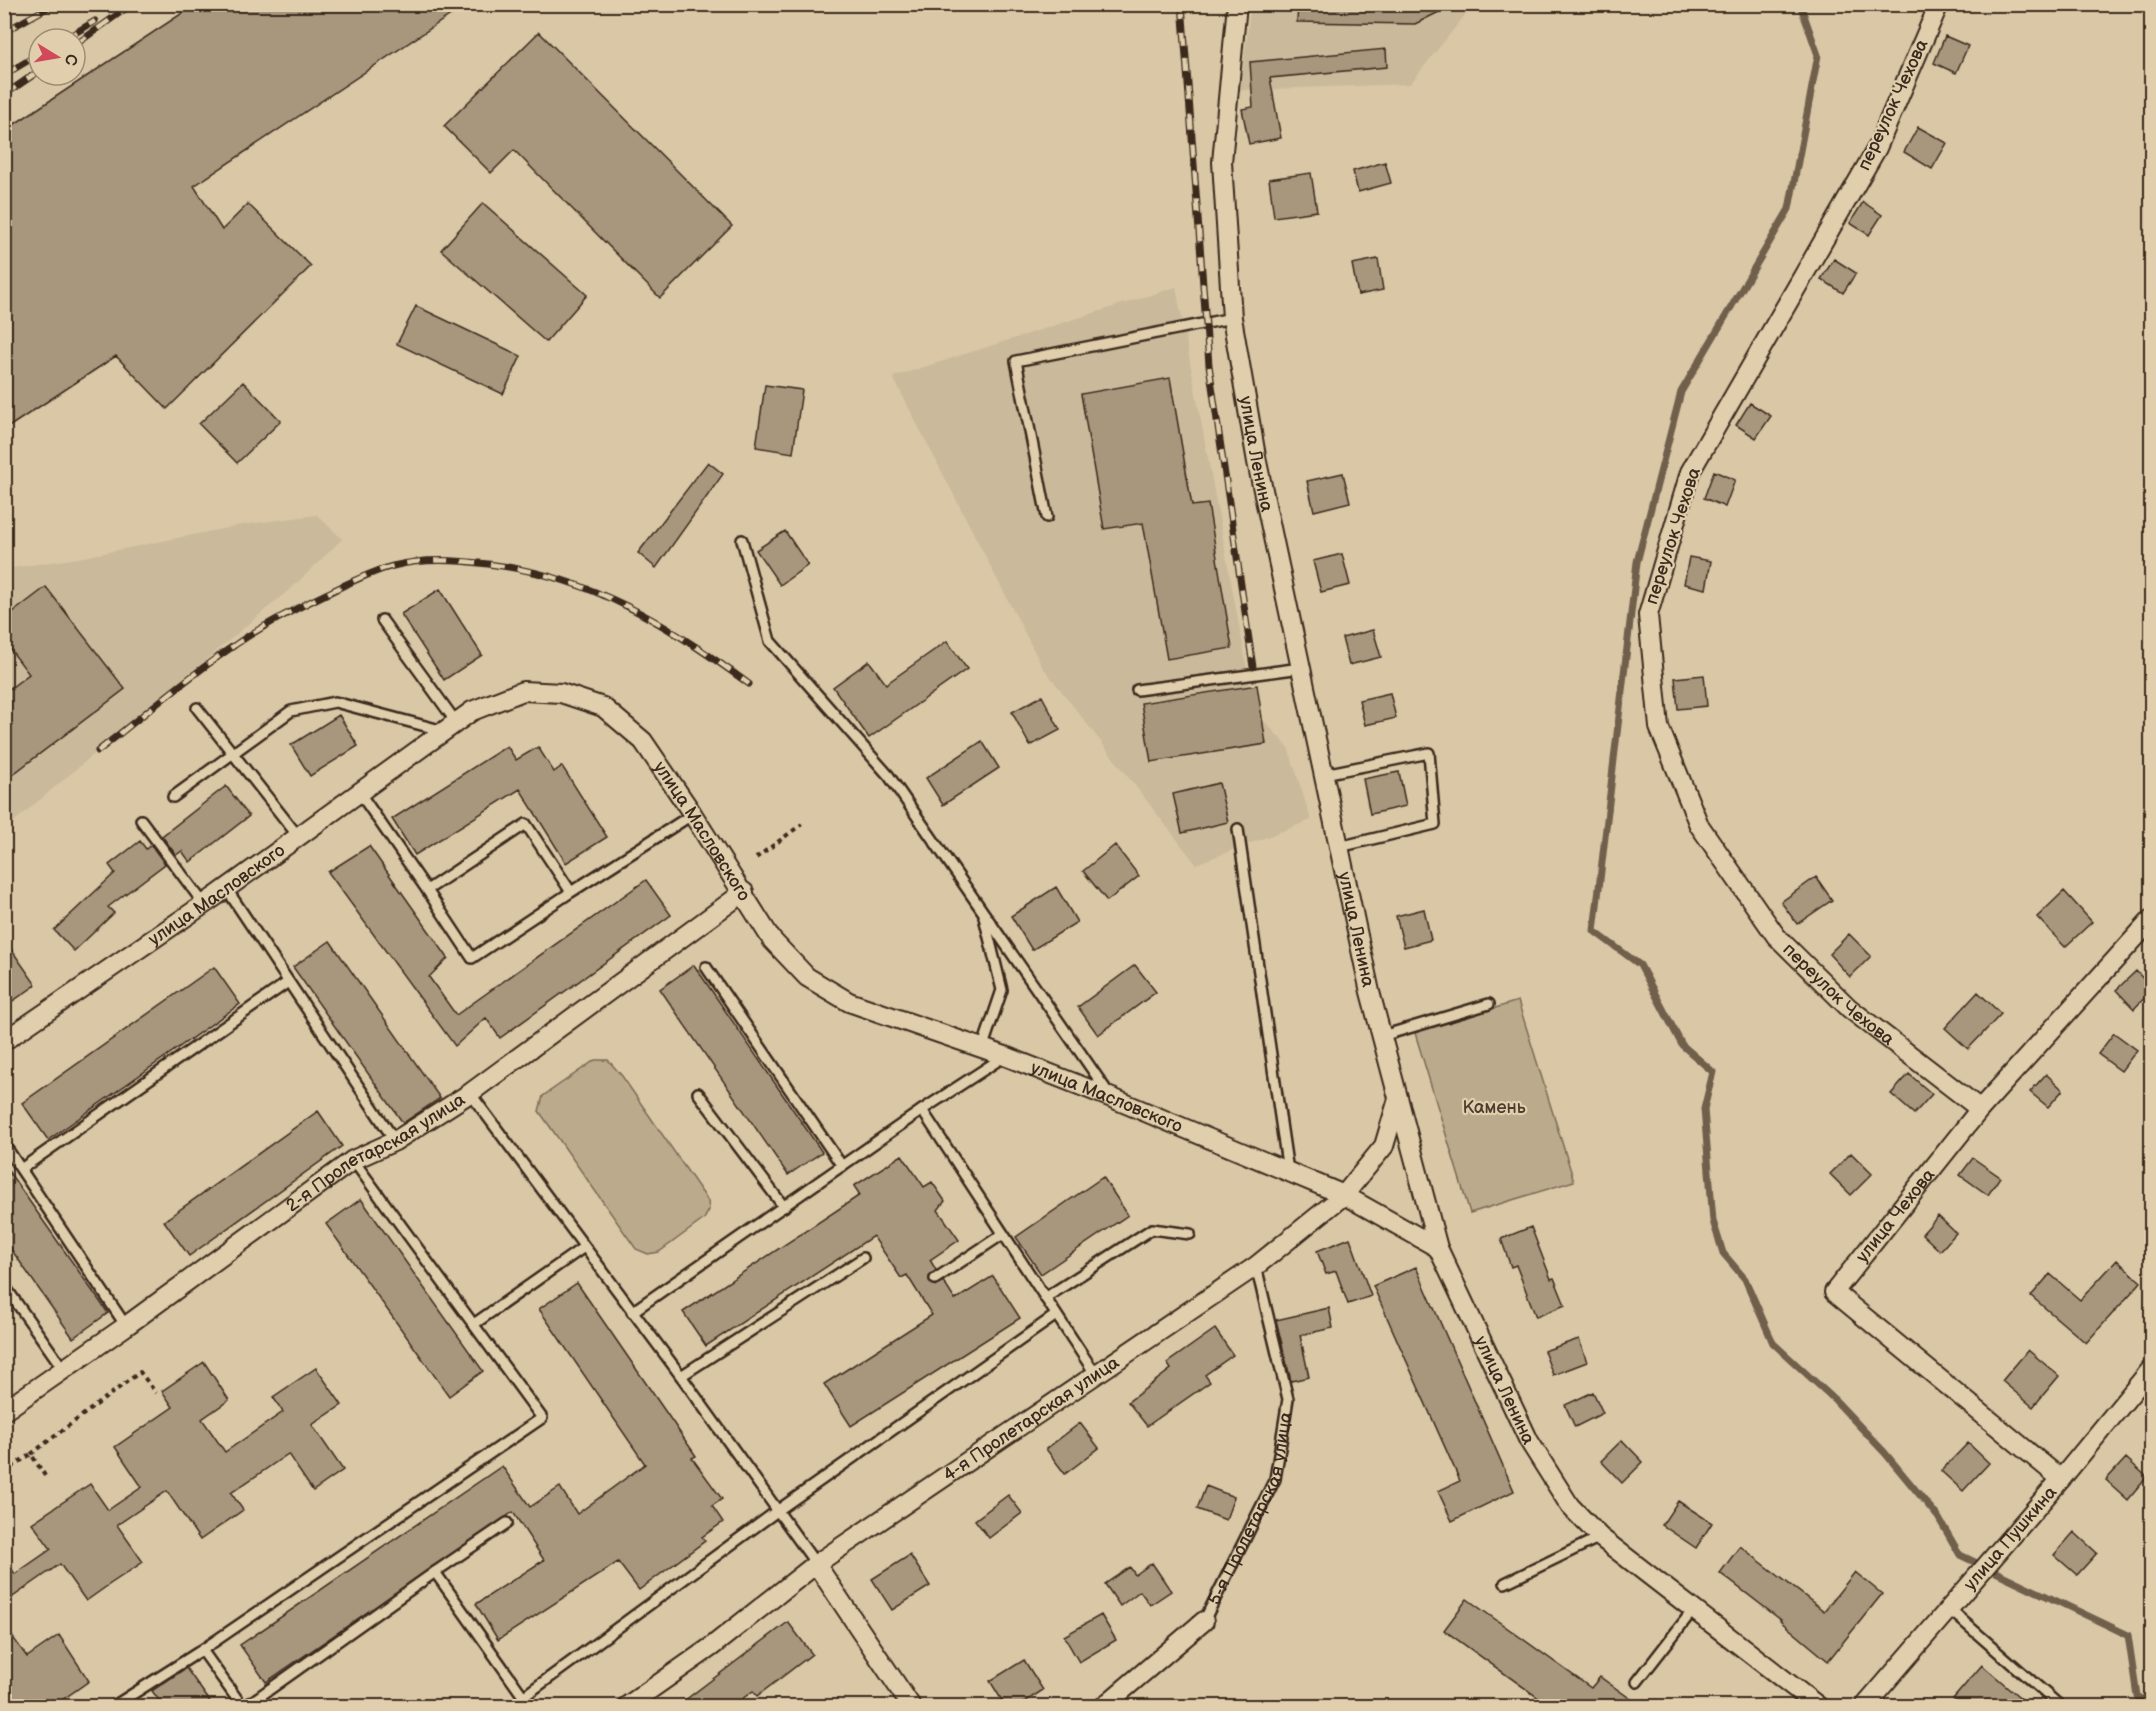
<svg xmlns="http://www.w3.org/2000/svg" width="2156" height="1711" font-family="'Balsamiq Sans',sans-serif">
<style>
.built{fill:#cab99a}
.green{fill:#bcaa8d;stroke:#7c6a56;stroke-width:1.5}
.lines{fill:none;stroke-linecap:round;stroke-linejoin:round}
.stream{stroke:#705f4c;stroke-width:7}
.building{fill:#a8977d;stroke:#3b2a1e;stroke-width:1.5}
.service-casing{stroke:#3b2a1e;stroke-width:14}
.minor-casing{stroke:#3b2a1e;stroke-width:22}
.path{stroke:#3b2a1e;stroke-width:4;stroke-dasharray:4.5 4.5;stroke-linecap:butt}
.service{stroke:#e0ceac;stroke-width:9}
.minor{stroke:#e0ceac;stroke-width:18}
.rail-casing{stroke:#3b2a1e;stroke-width:7}
.rail{stroke:#e0ceac;stroke-width:4.5;stroke-dasharray:14;stroke-linecap:butt}
.labels{text-anchor:middle;dominant-baseline:central;stroke-width:4.5;stroke-linejoin:round;paint-order:stroke}
.street-label{font-size:18px;fill:#3b2a1e;stroke:#e0ceac}
.park-label{font-size:18px;fill:#4e3d2f;stroke:#e0ceac}
</style>
<rect width="100%" height="100%" fill="#d9c7a6"/>
<filter id="ink" filterUnits="userSpaceOnUse"><feTurbulence type="fractalNoise" baseFrequency=".0167" numOctaves="2"/><feDisplacementMap in="SourceGraphic" scale="12" xChannelSelector="R" yChannelSelector="G"/><feConvolveMatrix kernelMatrix="1 2 1 2 8 2 1 2 1" color-interpolation-filters="sRGB"/></filter>
<g filter="url(#ink)">
<path class="built" d="M1251,5H1473L1410,84L1240,90Z
M1176,287L1255,711L1288,747L1311,820L1196,864L1042,666L893,377Z
M317,515L342,539L296,584L5,829L4,569L79,558L242,525Z"/>
<path class="green" d="M1518,1001L1574,1181L1470,1213L1415,1033Z
M595,1060H608L622,1076L708,1201L709,1210L704,1219L659,1252L648,1254L636,1249L539,1111L543,1096Z"/>
<g class="lines">
<path class="stream" d="M1800,4L1818,55L1789,209L1681,392L1637,562L1594,931L1640,965L1682,1045L1713,1072L1704,1109L1713,1221L1723,1253L1745,1279L1773,1343L1835,1400L1885,1453L1938,1517L1960,1555L2128,1635L2137,1696L2152,1705"/>
</g>
<path class="building" d="M196,4H467L194,186L222,230L248,204L311,266L167,409L116,356L4,430V131Z
M1298,4H1455L1415,24L1297,22Z
M539,32L732,226L660,298L514,150L491,173L444,126Z
M1945,36L1968,46L1956,73L1934,63Z
M1386,49L1387,67L1270,78L1281,138L1249,144L1242,109L1253,107L1250,62Z
M1918,127L1947,143L1932,169L1904,152Z
M1385,162L1391,183L1358,192L1353,171Z
M1311,173L1317,211L1274,217L1269,179Z
M1863,202L1882,215L1869,235L1850,223Z
M483,203L587,295L546,342L441,250Z
M1378,259L1383,290L1358,295L1352,264Z
M1834,259L1856,273L1843,293L1821,279Z
M416,306L521,356L503,394L397,344Z
M1170,378L1192,506L1208,504L1232,648L1167,659L1143,523L1104,529L1081,394Z
M243,382L281,421L237,463L199,424Z
M765,385L802,390L793,453L756,447Z
M1750,403L1771,416L1756,438L1736,425Z
M708,462L723,474L656,568L638,553Z
M1714,471L1735,480L1725,507L1704,498Z
M1343,473L1350,502L1314,511L1307,481Z
M785,531L808,565L780,585L756,550Z
M1342,554L1350,585L1321,592L1313,561Z
M1689,557L1711,561L1706,589L1684,584Z
M46,587L125,689L4,781V693L29,674L4,641V619Z
M440,589L482,655L444,680L401,614Z
M1373,630L1381,657L1349,665L1342,638Z
M947,641L967,669L869,738L833,687L869,661L886,684Z
M1704,675L1707,706L1678,709L1675,678Z
M1257,685L1266,744L1151,762L1141,703Z
M1390,693L1396,718L1365,725L1359,700Z
M1042,696L1060,730L1030,746L1012,712Z
M339,715L358,746L310,776L291,745Z
M982,741L999,768L943,805L926,778Z
M507,746L516,760L538,747L554,772L562,766L607,837L566,863L520,789L415,855L392,819Z
M1399,772L1406,806L1370,814L1363,779Z
M1219,783L1228,822L1182,833L1173,794Z
M226,786L249,816L190,862L182,851L176,855L162,836Z
M140,841L146,849L151,845L165,864L108,907L114,913L74,951L54,930L115,873L109,865Z
M1115,845L1139,876L1107,901L1083,871Z
M369,846L448,958L429,977L456,1015L646,880L671,915L500,1038L486,1018L455,1046L328,872Z
M1816,877L1832,900L1797,924L1781,902Z
M1056,887L1077,922L1032,950L1011,916Z
M2064,891L2092,922L2065,947L2037,917Z
M1424,909L1431,940L1404,947L1396,916Z
M1849,934L1871,956L1850,977L1829,954Z
M4,939L36,985L4,1007Z
M330,941L440,1098L403,1123L293,967Z
M694,965L822,1152L788,1175L660,989Z
M1135,965L1156,992L1098,1035L1078,1007Z
M214,967L240,1004L48,1140L22,1103Z
M2136,971L2151,987V991L2134,1009L2116,990Z
M1978,992L2001,1014L1968,1049L1945,1028Z
M2114,1033L2137,1050L2121,1071L2098,1054Z
M1909,1074L1932,1094L1914,1114L1891,1094Z
M2046,1074L2063,1090L2048,1107L2030,1092Z
M318,1111L342,1146L189,1256L164,1221Z
M1851,1153L1872,1174L1851,1195L1830,1174Z
M902,1155L924,1187L932,1182L945,1201L938,1210L959,1240L930,1260L936,1270L929,1277L930,1283L936,1286L943,1281L955,1300L993,1276L1020,1318L851,1426L824,1384L932,1315L907,1275L901,1278L873,1236L706,1346L683,1312L860,1195L854,1186Z
M1973,1158L2000,1177L1988,1195L1960,1175Z
M4,1165L108,1313L73,1338L4,1239Z
M1103,1177L1128,1215L1041,1274L1016,1237Z
M361,1199L483,1371L449,1396L326,1224Z
M1938,1216L1956,1233L1940,1251L1922,1234Z
M1531,1227L1551,1279L1554,1278L1565,1305L1536,1317L1516,1265L1511,1267L1501,1239Z
M1350,1238L1371,1296L1348,1304L1336,1271L1326,1274L1317,1251Z
M2117,1260L2141,1282L2086,1343L2031,1296L2050,1274L2080,1300Z
M1416,1267L1514,1491L1452,1521L1438,1491L1460,1481L1373,1286Z
M577,1283L696,1456L692,1458L722,1499L712,1506L723,1522L702,1537L705,1541L639,1590L618,1562L498,1640L476,1604L544,1560L513,1512L266,1682L240,1645L502,1466L530,1507L560,1487L577,1514L645,1464L539,1309Z
M1329,1308L1333,1328L1300,1335L1309,1377L1291,1381L1276,1320Z
M1215,1329L1233,1355L1205,1375L1210,1382L1147,1426L1128,1402L1171,1369L1167,1363Z
M1579,1339L1587,1362L1553,1375L1544,1351Z
M2028,1350L2059,1376L2033,1407L2002,1381Z
M204,1362L229,1400L202,1419L225,1452L283,1412L273,1397L316,1368L342,1405L312,1425L343,1470L313,1491L288,1454L231,1493L243,1510L200,1540L167,1491L117,1525L143,1562L110,1584L86,1601L60,1564L4,1603V1558L15,1574L51,1549L32,1523L90,1484L108,1510L142,1487L115,1447L173,1407L162,1391Z
M1593,1392L1603,1413L1575,1427L1565,1405Z
M1080,1423L1099,1448L1065,1474L1046,1449Z
M1622,1440L1643,1462L1622,1483L1601,1461Z
M1968,1443L1989,1463L1963,1491L1941,1471Z
M2126,1458L2147,1477L2128,1500L2106,1480Z
M1206,1486L1234,1497L1226,1520L1197,1509Z
M1008,1495L1022,1513L989,1538L975,1520Z
M1678,1501L1712,1523L1696,1548L1662,1525Z
M2074,1532L2097,1553L2077,1575L2054,1555Z
M1740,1546L1824,1611L1855,1572L1882,1594L1828,1661L1780,1621L1781,1620L1720,1573Z
M910,1555L930,1586L892,1610L872,1579Z
M1152,1563L1171,1591L1150,1605L1140,1591L1120,1606L1105,1584L1130,1567L1135,1575Z
M1467,1599L1591,1688L1600,1677L1642,1707H1551L1444,1630Z
M1101,1615L1116,1640L1079,1662L1064,1636Z
M788,1622L812,1654L757,1696L753,1691L731,1707H676Z
M4,1625L27,1657L59,1635L89,1681L52,1707H31L26,1699L16,1707H4Z
M1024,1660L1043,1690L1017,1707H1006L990,1681Z
M1982,1665L2031,1707H1962L1953,1699Z
M186,1668L214,1707H164L152,1691Z"/>
<g class="lines">
<defs>
<g id="service">
<path d="M1047,517L1016,361L1232,318"/>
<path d="M742,540L770,641L889,776L1109,1094"/>
<path d="M382,620L456,722"/>
<path d="M1137,690L1301,668"/>
<path d="M197,708L298,836"/>
<path d="M1324,774L1429,753L1435,824L1339,847"/>
<path d="M359,792L427,890"/>
<path d="M173,797L291,711L335,702L444,731"/>
<path d="M141,820L204,904"/>
<path d="M1238,829L1288,1171"/>
<path d="M226,888L395,1141"/>
<path d="M571,892L472,958L427,890L526,824L571,892L693,814"/>
<path d="M706,967L842,1166"/>
<path d="M1382,1036L1489,1004"/>
<path d="M982,1049L1002,990L984,917"/>
<path d="M470,1093L681,1376L816,1564"/>
<path d="M698,1093L784,1207"/>
<path d="M922,1110L1005,1056"/>
<path d="M4,1144L126,1326"/>
<path d="M21,1169L288,982"/>
<path d="M935,1279L1003,1234"/>
<path d="M4,1285L64,1370"/>
<path d="M1045,1298L1152,1229L1190,1234"/>
<path d="M632,1312L922,1110L1096,1375"/>
<path d="M474,1324L584,1247"/>
<path d="M681,1376L863,1258"/>
<path d="M435,1572L507,1523"/>
<path d="M1505,1583L1600,1537"/>
<path d="M1948,1608L2060,1706"/>
<path id="s1" d="M1204,1621L1275,1479L1288,1399L1256,1266"/>
<path d="M202,1650L242,1706"/>
<path d="M1637,1682L1693,1610"/>
<path d="M523,1697L777,1511L1056,1315"/>
<path d="M114,1706L202,1650L542,1418L353,1160"/>
<path d="M246,1706L435,1572L530,1706"/>
</g>
<g id="minor">
<path id="s2" d="M1237,4L1222,162L1232,318L1257,462L1370,992L1438,1248L1529,1441L1570,1506L1600,1537L1818,1706"/>
<path id="s3" d="M1939,4L1877,148L1690,472L1648,615L1659,727L1699,825L1776,936L1849,1008L1980,1109"/>
<path id="s4" d="M4,1041L216,896L472,711L523,691L561,693L603,707L643,741L688,807L772,940L807,977L849,1002L1005,1056L1112,1098L1344,1195L1438,1248"/>
<path id="s5" d="M4,1411L126,1326L353,1160L395,1141L470,1093L744,892"/>
<path id="s6" d="M2061,1479L1834,1292L1980,1109L2152,919"/>
<path d="M816,1564L911,1706"/>
<path id="s7" d="M627,1706L711,1647L816,1564L1256,1266L1344,1195L1384,1146L1398,1099"/>
<path d="M1104,1706L1204,1621"/>
<path id="s8" d="M1865,1706L2061,1479L2152,1368"/>
</g>
</defs>
<use href="#service" class="service-casing"/>
<use href="#minor" class="minor-casing"/>
<path class="path" d="M756,858L802,824
M31,1454L140,1372L156,1393
M4,1472L31,1454L47,1479"/>
<use href="#service" class="service"/>
<use href="#minor" class="minor"/>
<defs>
<path id="rail" d="M1182,4L1209,365L1253,667
M4,32L54,4
M65,39L95,21
M75,45L132,4
M4,75L39,54
M4,95L39,71
M98,751C143,716 187,677 235,645C263,625 295,609 326,594C347,584 370,572 393,566C424,558 456,560 488,564C592,577 666,623 749,684"/>
</defs>
<use href="#rail" class="rail-casing"/>
<use href="#rail" class="rail"/>
</g>
</g>
<g class="labels">
<g class="street-label">
<text transform="translate(1893 105) rotate(-65)">переулок Чехова</text>
<text stroke="none"><textPath href="#s2" startOffset="453">улица Ленина</textPath></text>
<text transform="translate(1673 536) rotate(-72)">переулок Чехова</text>
<text stroke="none"><textPath href="#s4" startOffset="870">улица Масловского</textPath></text>
<text stroke="none"><textPath href="#s4" startOffset="258">улица Масловского</textPath></text>
<text stroke="none"><textPath href="#s2" startOffset="939">улица Ленина</textPath></text>
<text stroke="none"><textPath href="#s3" startOffset="1119">переулок Чехова</textPath></text>
<text stroke="none"><textPath href="#s4" startOffset="1374">улица Масловского</textPath></text>
<text stroke="none"><textPath href="#s5" startOffset="453">2-я Пролетарская улица</textPath></text>
<text stroke="none"><textPath href="#s6" startOffset="392">улица Чехова</textPath></text>
<text stroke="none"><textPath href="#s2" startOffset="1425">улица Ленина</textPath></text>
<text stroke="none"><textPath href="#s7" startOffset="496">4-я Пролетарская улица</textPath></text>
<text stroke="none"><textPath href="#s1" startOffset="123">5-я Пролетарская улица</textPath></text>
<text stroke="none"><textPath href="#s8" startOffset="222">улица Пушкина</textPath></text>
</g>
<g class="park-label">
<text x="1494" y="1107">Камень</text>
</g>
</g>
<rect width="2156" height="1711" fill="none" stroke="#e0ceac" stroke-width="24"/>
<rect x="12" y="12" width="2132" height="1687" fill="none" stroke="#3b2a1e" stroke-width="2" filter="url(#ink)"/>
<g transform="translate(57 57) rotate(101)"><circle r="28" fill="#e0ceac" stroke="#9e8c73" stroke-width="1.5"/>
<path d="M0-4.5L10 22L0 15L-10 22Z" fill="#d1495b"/>
<text y="-9" font-size="16" font-weight="bold" text-anchor="middle" fill="#3b2a1e">С</text>
</g>
</svg>
